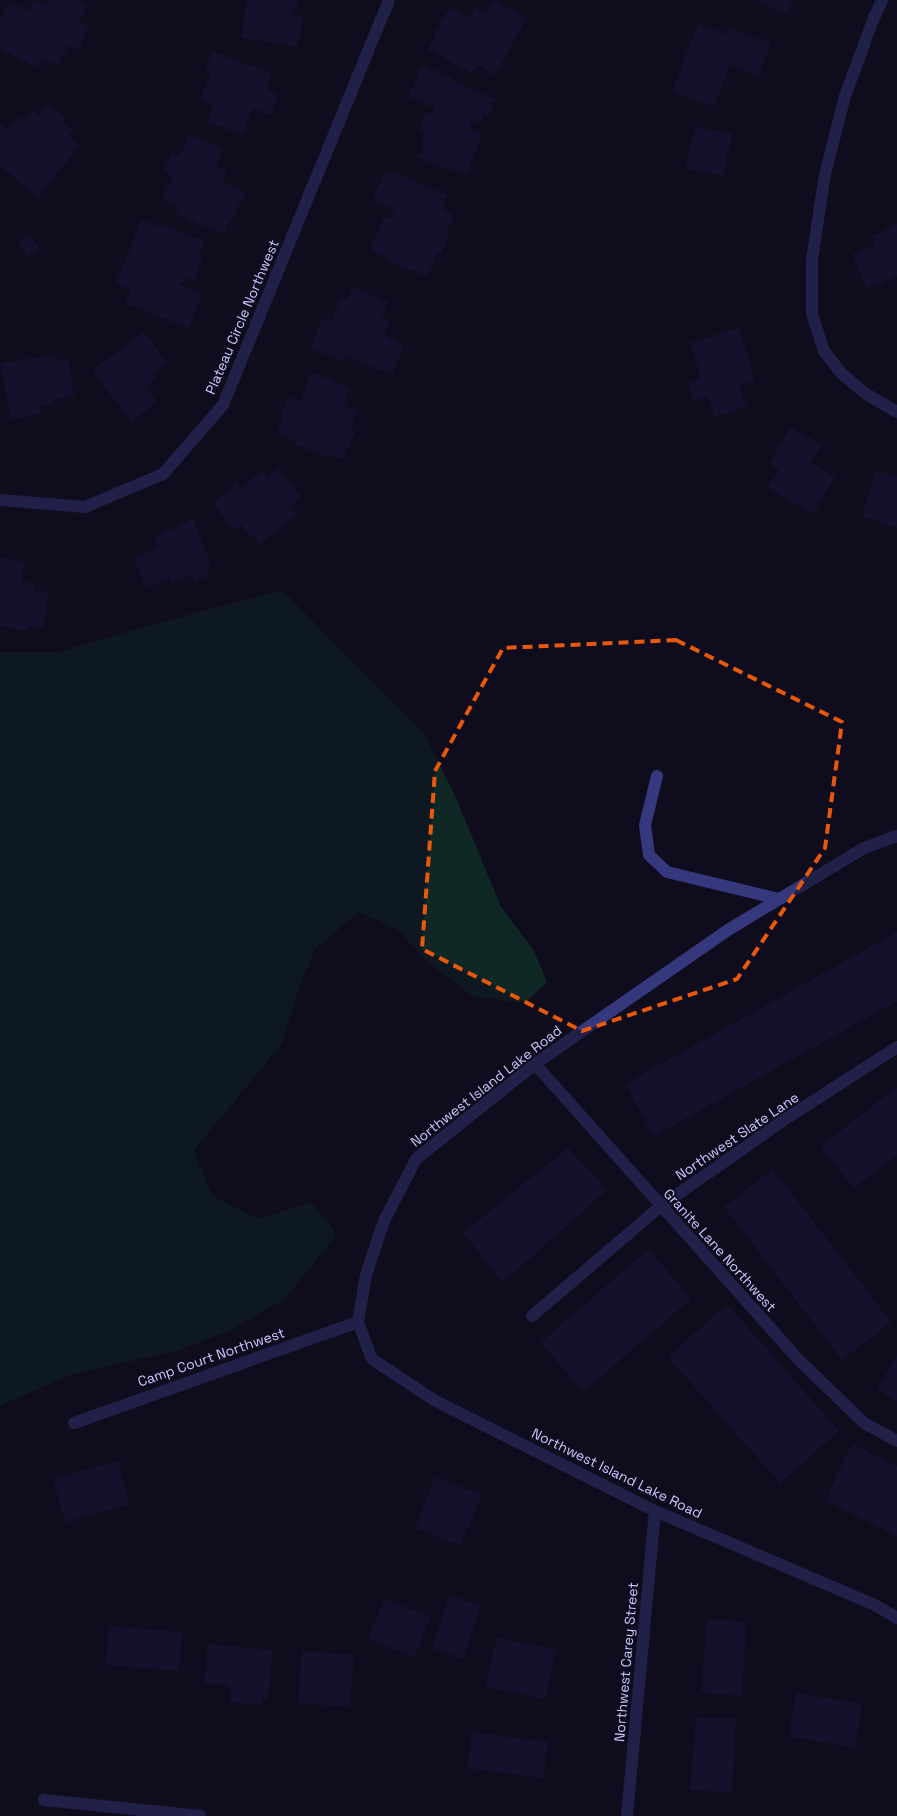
<svg xmlns="http://www.w3.org/2000/svg" width="897" height="1816" font-family="'Space Grotesk',sans-serif">
<style>
.green{fill:#0f2725}
.building{fill:#1d183e}
.lines{fill:none;stroke-linecap:round;stroke-linejoin:round}
.minor{stroke:#36387d;stroke-width:12}
.marked{fill:none;stroke:#e8590c;stroke-width:4;stroke-dasharray:10 6;stroke-linejoin:round}
.labels{text-anchor:middle;dominant-baseline:central;stroke-width:4;stroke-linejoin:round;paint-order:stroke}
.street-label{font-size:14px;fill:#cbc8ff;stroke:#0e0c1d}
</style>
<rect width="100%" height="100%" fill="#0e0c1d"/>
<path class="green" d="M282,590L425,735L457,800L501,907L533,949L547,982L525,1003L474,997L426,961L398,930L359,912L315,949L299,988L282,1044L194,1150L212,1196L258,1219L311,1202L337,1235L285,1299L229,1331L177,1351L72,1374L0,1406V652H58L165,621Z"/>
<path class="building" d="M34,0L46,4L48,0H75L87,5L79,23L88,27L79,50L68,45L58,66L41,58L37,67L0,49V20L9,2L29,11Z
M247,0H299L297,10L292,9L291,15L303,17L298,47L241,38Z
M494,0L527,17L495,75L478,65L471,73L428,49L436,35L434,34L450,7L468,18L475,8L486,14Z
M755,0H793L787,14Z
M698,24L725,34L728,27L771,43L759,76L730,65L714,107L672,91Z
M212,51L272,74L266,90L279,95L271,115L253,108L243,135L207,121L214,104L200,99L211,72L205,70Z
M422,65L452,78L451,80L495,99L488,117L484,115L480,124L472,121L469,129L483,134L466,175L450,168L449,170L418,157L423,144L420,143L425,131L419,129L426,113L432,115L435,108L408,96Z
M48,104L66,119L63,122L73,130L68,136L80,145L38,197L0,166V123L8,130L19,117L25,121L33,111L39,115Z
M695,126L732,134L723,176L686,168Z
M189,134L223,149L216,166L227,171L222,182L245,192L231,222L230,221L224,234L175,213L178,206L162,199L173,176L164,172L172,152L180,156Z
M386,169L447,195L441,209L454,214L447,232L450,233L441,254L438,253L428,276L387,261L388,258L370,250L384,217L390,219L394,209L372,200Z
M141,220L160,227L161,224L204,241L199,256L203,258L194,280L187,277L185,282L181,281L180,285L202,294L189,328L125,303L131,290L116,284Z
M897,224V276L867,289L852,255L875,244L872,236Z
M30,235L39,249L28,257L18,243Z
M353,287L388,302L382,317L390,320L384,336L404,345L392,375L345,355L343,362L310,348L323,318L331,322L341,297L348,300Z
M739,328L755,381L739,386L746,407L714,417L708,396L694,401L688,383L701,378L690,343Z
M144,332L167,363L154,373L157,378L145,386L157,402L131,422L92,370Z
M55,355L56,361L68,359L74,396L53,399L54,404L39,406L40,414L10,419L1,363Z
M312,372L350,388L343,405L358,411L351,429L356,431L343,459L330,454L329,458L295,444L296,441L277,433L283,415H281L288,397L299,402Z
M791,427L822,445L811,463L835,477L813,514L768,488L779,469L769,464Z
M278,468L301,497L289,507L296,515L260,544L254,536L251,538L241,525L234,530L213,503L237,483L241,488L262,471L267,477Z
M876,470L897,477V528L862,516Z
M193,519L212,565L207,568L210,575L195,581L192,574L171,583L170,578L146,588L133,558L158,548L154,537Z
M0,557L25,562L21,582L35,584L34,591L49,593L43,629L28,626L27,631L0,626Z
M897,932V1001L654,1136L625,1084Z
M897,1087V1155L853,1188L821,1146Z
M568,1148L607,1190L503,1282L463,1233Z
M773,1169L891,1322L842,1360L724,1207Z
M649,1249L691,1299L583,1392L541,1342Z
M727,1304L839,1431L780,1483L668,1357Z
M897,1354V1401L877,1390Z
M852,1444L897,1466V1536L825,1501Z
M118,1461L130,1505L65,1522L53,1479Z
M435,1477L482,1495L461,1545L415,1528Z
M449,1595L481,1606L463,1659L432,1648Z
M384,1599L431,1617L414,1657L368,1639Z
M707,1619L746,1622L742,1696L701,1693Z
M109,1626L182,1632L179,1671L106,1665Z
M497,1637L556,1650L545,1700L485,1686Z
M208,1644L273,1650L268,1699L262,1698V1705L229,1702L230,1685L204,1683Z
M302,1651L354,1655L350,1707L298,1703Z
M796,1693L862,1704L855,1748L789,1736Z
M696,1717L736,1719L732,1793L690,1790Z
M472,1732L548,1742L543,1778L468,1768Z"/>
<g class="lines">
<path class="minor" d="M882,0L873,20L845,96L825,174L812,260V314L824,351L841,373L866,394L897,412
M0,500L85,507L163,474L223,405L389,0
M657,776L645,825L649,855L667,872L779,899
M897,836L864,848L728,930L535,1064L416,1159L384,1221L366,1275L358,1322L372,1359L434,1400L655,1511L875,1605L897,1618
M535,1064L798,1359L864,1423L897,1441
M532,1316L661,1206L784,1120L897,1047
M74,1423L358,1322
M44,1800L200,1816
M627,1816L655,1511"/>
</g>
<path d="M0 0H897V1816H0ZM676,640L842,722L825,848L737,979L582,1031L422,949L435,771L503,648Z" fill="#0e0c1d" fill-opacity=".55" fill-rule="evenodd"/>
<path class="marked" d="M676,640L842,722L825,848L737,979L582,1031L422,949L435,771L503,648Z"/>
<g class="labels">
<g class="street-label">
<text transform="translate(242 317) rotate(-67)">Plateau Circle Northwest</text>
<text transform="translate(486 1086) rotate(-38)">Northwest Island Lake Road</text>
<text transform="translate(737 1136) rotate(-34)">Northwest Slate Lane</text>
<text transform="translate(720 1250) rotate(48)">Granite Lane Northwest</text>
<text transform="translate(211 1357) rotate(-19)">Camp Court Northwest</text>
<text transform="translate(617 1473) rotate(26)">Northwest Island Lake Road</text>
<text transform="translate(626 1662) rotate(-85)">Northwest Carey Street</text>
</g>
</g>
</svg>
